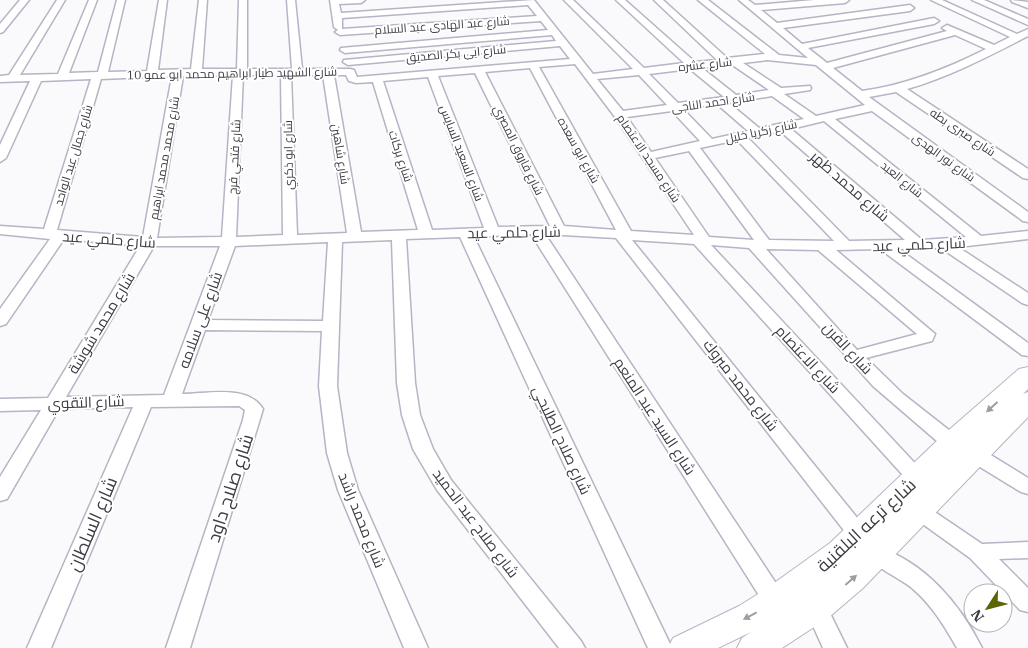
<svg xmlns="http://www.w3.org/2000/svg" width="1028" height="648" font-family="'IBM Plex Serif',Cairo,serif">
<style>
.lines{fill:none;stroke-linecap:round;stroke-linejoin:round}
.street-casing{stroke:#b8b3c5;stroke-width:3}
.secondary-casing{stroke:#b8b3c5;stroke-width:2}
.street{fill:#fff;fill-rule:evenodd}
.secondary{fill:#fff;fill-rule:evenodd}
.oneway{fill:#9e9da1}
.labels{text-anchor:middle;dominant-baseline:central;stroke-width:4;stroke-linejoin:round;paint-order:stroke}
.far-street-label{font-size:12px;fill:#3e3b43;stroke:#fff}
.street-label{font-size:15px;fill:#3e3b43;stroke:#fff}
.near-street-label{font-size:18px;fill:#3e3b43;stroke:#fff}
</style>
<rect width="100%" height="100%" fill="#faf9fc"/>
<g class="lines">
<defs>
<path id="street" d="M20,0H29L3,32L0,33V24Z
M57,0H65L20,75L58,74L89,0H97L69,73L98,72L117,0H125L108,72L147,71L159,0H167L158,70L191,69L199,0H207L202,69H237L239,0H247V69H292L287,0H295L302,69H350L354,70L357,77L570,59L560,46L348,65L343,62L344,60L556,41L552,35L345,53L340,50L341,48L548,30L541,21L340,35L335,32L338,30L334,27L330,0H365L361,3L339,4L341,13L534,0L593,74L633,69L564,0H573L644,68L684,63L616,0H625L695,62L717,60L654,0H663L727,58L765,54L698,0H708L779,55L808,58L739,0H748L755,5L814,0H849L845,3L761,10L777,23L910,5L914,8L910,11L783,28L802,44L934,18L939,21L934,24L808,48L827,63L947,31L942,28L947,25L994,45L1010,37L931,0H942L1017,34L1028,29V36C989,56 949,77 907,89L1028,169V179L1023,178L896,92L869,97L1028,212V222L1023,221L872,111L835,119L981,236L1028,231V239L958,247L1028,293V305L1022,303L941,248L899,249L1028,343V356L1022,355L880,249L836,250L935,334L932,341L866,358L903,394L959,438L961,443L959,448L952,450L945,448L873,386L749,248L711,245L924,473L927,478L924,483L917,485L910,483L694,244L632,240L867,530L871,536L867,542L860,544L853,542L616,238L545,234L783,594L786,601L783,608L775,610L767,608L531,234L474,237L672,648H648L460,237L406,239L415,383L420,415L433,449L451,480L581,641L585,648H559L437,490L413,449L402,415L397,383L392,240L342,242L337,386L347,453L358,490L428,648H404L338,490L327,453L319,386L322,331L205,330L182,394C207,394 248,384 263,409L190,648H166L243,420L245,410L239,406L151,407L51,648H27L133,407L59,409L7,499L0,501V477L41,410L0,411V399L48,398L140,246L64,239L6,324L0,326V309L50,239L0,234V226L44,229L91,79L41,81L6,158L0,162V145L30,81L0,82V76L9,75ZM528,5L537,16L342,29V18ZM955,35L986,49C946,69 906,85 862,91L833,68ZM767,60L816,65L865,105L816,116L784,94L810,90L811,88L810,86L781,88L743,63ZM575,64L615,117L694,235L631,231L539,67ZM731,64L769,90L736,95L702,68ZM530,68L616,230L564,226L485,72ZM690,69L724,97L678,103L649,74ZM475,73L550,226L498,227L438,76ZM233,75L222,237L157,238L183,76ZM243,75H281L283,235L236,237ZM291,75H323L347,233L297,235ZM334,75H346L349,81L356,83L373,82L418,230L361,232ZM639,75L667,105L623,111L597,79ZM172,76L143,237L57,230L101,79ZM428,77L484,228L432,230L383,81ZM772,96L804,119L759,128L729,103ZM717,104L748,131L712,139L683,109ZM672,111L700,141L651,152L627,117ZM824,121L966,237L922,240L791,129ZM780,131L905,240L849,241L748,138ZM737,140L834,241L769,240L700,148ZM689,151L754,240L709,237L655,158ZM328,242L323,321L208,320L235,246ZM154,246H220L164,395L66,397ZM766,249L818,250L917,334L857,350Z
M972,0H984L1028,19V25Z
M1011,0L1028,2V8L1012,2Z
M974,447L981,449L1028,478V494L1021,492L967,459L964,454L967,449Z
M913,499L920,502L982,544L1028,542V558L999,559L1028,588V612L1020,610L970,558L906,512L903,507L906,502Z
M877,547C925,562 960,604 982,648H957C945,627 932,605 913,589C902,579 872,566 866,555L869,549Z
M816,599L824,601L847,648H823L805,608L808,601Z"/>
<path id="secondary" d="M1028,367V389L1023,394L1028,392V417L863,588L828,618L782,648H737L742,638L751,632L718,648H668L673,638L739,606L763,591L830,543L942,436L1019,369Z"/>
</defs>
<use href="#street" class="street-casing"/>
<use href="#secondary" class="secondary-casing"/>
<use href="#street" class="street"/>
<use href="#secondary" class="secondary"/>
</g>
<defs><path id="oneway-solid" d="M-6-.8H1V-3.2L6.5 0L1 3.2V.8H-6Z" transform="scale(1.25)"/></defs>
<g class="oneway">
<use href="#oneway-solid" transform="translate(992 407) rotate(138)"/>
<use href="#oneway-solid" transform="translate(851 580) rotate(-41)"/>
<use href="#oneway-solid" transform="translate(750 616) rotate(152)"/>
</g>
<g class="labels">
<g class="far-street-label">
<text transform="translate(442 25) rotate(-4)">شارع عبد الهادى عبد السلام</text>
<text transform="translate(456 53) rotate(-5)">شارع ابى بكر الصديق</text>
<text transform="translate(705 64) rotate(-6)">شارع عشره</text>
<text transform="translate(232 73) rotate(-1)">شارع الشهيد طيار ابراهيم محمد ابو عمو 10</text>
<text transform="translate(713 102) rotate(-8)">شارع احمد الناجى</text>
<text transform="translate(761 131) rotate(-12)">شارع زكريا خليل</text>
<text transform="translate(963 132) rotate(34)">شارع صبرى بطه</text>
<text transform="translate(519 150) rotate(64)">شارع فاروق المصري</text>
<text transform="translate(579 150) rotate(61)">شارع ابو سعده</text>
<text transform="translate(462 153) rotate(69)">شارع السعيد السايس</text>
<text transform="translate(341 154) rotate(81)">شارع شاهين</text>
<text transform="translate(73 155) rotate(-73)">شارع جمال عبد الواحد</text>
<text transform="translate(288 155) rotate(-91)">شارع ابو ذكري</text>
<text transform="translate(401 156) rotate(72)">شارع بركات</text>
<text transform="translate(234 157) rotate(-87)">شارع فتحي فرج</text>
<text transform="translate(944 157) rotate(36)">شارع نور الهدى</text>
<text transform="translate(164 158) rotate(-80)">شارع محمد محمد ابراهيم</text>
<text transform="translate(649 158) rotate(56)">شارع مسجد الاعتصام</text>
<text transform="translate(902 179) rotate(39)">شارع العبد</text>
</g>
<g class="street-label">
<text transform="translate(850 186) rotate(41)">شارع محمد ظهر</text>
<text transform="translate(514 232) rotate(-1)">شارع حلمي عيد</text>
<text transform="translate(109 239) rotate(4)">شارع حلمي عيد</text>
<text transform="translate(919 244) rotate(-2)">شارع حلمي عيد</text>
<text transform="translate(200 320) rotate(-70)">شارع على سلامه</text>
<text transform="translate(101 323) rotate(-59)">شارع محمد شوشة</text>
<text transform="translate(848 348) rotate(47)">شارع الفرن</text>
<text transform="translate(808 359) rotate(47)">شارع الاعتصام</text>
<text transform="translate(741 385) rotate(52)">شارع محمد مبروك</text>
<text transform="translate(86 402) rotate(-2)">شارع التقوي</text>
<text transform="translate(655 416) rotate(57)">شارع السيد عبد المنعم</text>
<text transform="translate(562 440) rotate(65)">شارع صلاح الطليحي</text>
<text transform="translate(362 520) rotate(68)">شارع محمد راشد</text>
<text transform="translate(476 523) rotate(53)">شارع صلاح عبد الحميد</text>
</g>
<g class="near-street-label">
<text transform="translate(230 488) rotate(-72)">شارع صلاح داود</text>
<text transform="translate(92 524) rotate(-67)">شارع السلطان</text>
<text transform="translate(866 525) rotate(-43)">شارع ترعه البلقنية</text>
</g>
</g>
<g transform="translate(988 608) rotate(234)"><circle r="24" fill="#ffffff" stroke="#b2b1b4"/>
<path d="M0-4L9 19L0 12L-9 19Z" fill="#5b6505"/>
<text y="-8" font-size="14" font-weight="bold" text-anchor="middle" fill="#3e3b43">N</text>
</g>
</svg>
